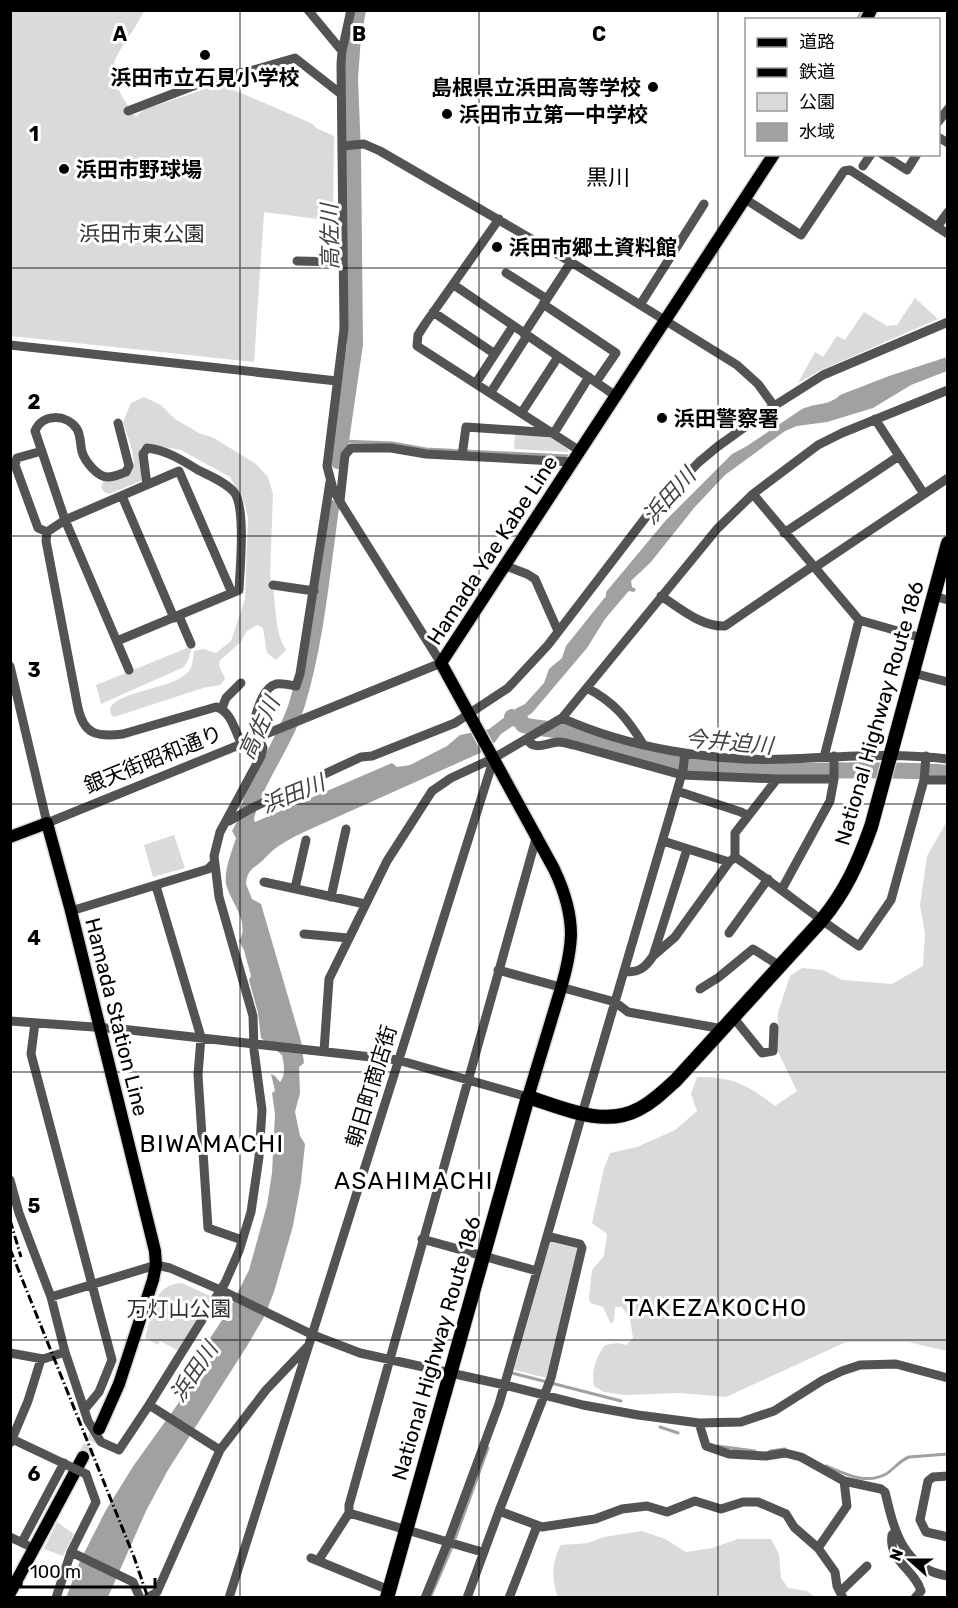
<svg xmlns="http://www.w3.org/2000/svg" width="958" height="1608" font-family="Rubik,'Noto Sans JP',sans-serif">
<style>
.green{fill:#dadada}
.water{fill:#a1a1a1}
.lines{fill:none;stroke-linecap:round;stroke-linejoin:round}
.stream{stroke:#a1a1a1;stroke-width:3}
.river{stroke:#a1a1a1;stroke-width:16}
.major-tunnel{stroke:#d9d9d9;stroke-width:12;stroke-dasharray:12 6;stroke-linecap:butt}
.major-casing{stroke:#dbdbdb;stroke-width:15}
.highway-casing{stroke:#dbdbdb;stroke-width:16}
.minor{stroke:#535353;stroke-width:9}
.major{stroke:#000;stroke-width:12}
.highway{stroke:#000;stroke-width:14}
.rail{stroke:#000;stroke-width:3;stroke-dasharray:9 3 1.5 3;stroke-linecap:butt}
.minor-bridge{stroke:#535353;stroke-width:9}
.grid{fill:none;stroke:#000;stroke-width:1.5;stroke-opacity:0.55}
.poi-dot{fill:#000;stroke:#fff;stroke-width:2}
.labels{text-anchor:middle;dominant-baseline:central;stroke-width:6;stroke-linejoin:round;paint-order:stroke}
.poi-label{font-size:21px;font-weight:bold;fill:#000;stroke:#fff;text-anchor:start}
.park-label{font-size:21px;fill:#313131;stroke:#fff}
.street-label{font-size:21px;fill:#000;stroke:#fff}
.neighbourhood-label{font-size:22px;fill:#000;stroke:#fff}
.water-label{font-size:22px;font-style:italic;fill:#424242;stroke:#fff}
.quarter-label{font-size:24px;letter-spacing:1.5px;fill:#000;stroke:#fff}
.grid-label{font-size:20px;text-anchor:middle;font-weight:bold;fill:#000;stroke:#fff;stroke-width:6;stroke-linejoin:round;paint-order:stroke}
</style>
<rect width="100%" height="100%" fill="#fff"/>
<path class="green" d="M10,11H144C118,63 94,59 136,117L143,110L220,84L313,124L316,128L334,136L333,221L264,212L254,362L11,336Z
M915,298L938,319L819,371L798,383L815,352L823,357L837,336L845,340L864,312L887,326L897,325Z
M144,397L161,405L175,419L199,433L214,438L256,464L268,477L273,494L270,576C278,600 272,628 286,650L276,660L267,653L263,628L257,625L247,631L241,642L220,660L219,665L225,679L220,685L203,688L114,717L111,715L110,708C121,690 169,690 187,673C193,668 193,658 194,651L203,649L216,653L231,641L245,599L248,518L245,505L230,477L181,450L145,444L140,448L143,480L109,494L104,492L101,487L103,482C110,480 124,478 130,472C140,462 126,434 123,422L131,403Z
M515,433L547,435L568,449V452L514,449Z
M192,646L189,658L184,667L101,704L96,685Z
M947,821V1351L908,1342H846L726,1397L680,1393L624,1395L604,1392L594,1386C591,1373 596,1356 605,1345L618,1343L626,1345L633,1338L630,1319L622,1307H615L614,1321L611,1324L603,1307L590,1303L589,1297L592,1270L604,1256L607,1234L592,1223L604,1168L610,1153L637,1147L675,1130L697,1111L691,1094L697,1077C732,1076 748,1085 775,1106L797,1091L777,1050L778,1012L790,976L802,968L823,970L842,980L892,984L923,966L925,933L920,905L927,856Z
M174,835L185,868L153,877L144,845Z
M553,1241L577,1246L579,1250L547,1378L514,1370L550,1242Z
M182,1283L210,1296L211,1299L179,1351L160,1341L158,1345L145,1338C152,1314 152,1284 182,1283Z
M57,1522L74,1534L63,1556L44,1549Z
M642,1531L665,1539L686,1552L712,1548L738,1539H771L779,1554L781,1578L788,1588L807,1591L815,1597H558C551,1581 552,1560 561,1545L588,1543L604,1537Z"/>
<path class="water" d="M947,357V371L911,385L873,408L827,422L797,426L785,431L725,475L694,508L651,562L631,581L632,587L636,589L634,592L629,591L627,593L605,619L587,648L532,713L501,734L495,742L480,753L304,832C289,839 276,846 265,858C256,868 247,868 246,884L252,899L261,904L301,1041L304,1063L299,1067L300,1093L295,1112L300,1136L305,1144L301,1182L293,1226L274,1292L264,1317L247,1346L168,1470L146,1511L108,1597L66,1598L80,1561L106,1510L134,1465L185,1394L191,1367L230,1308L249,1270L267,1205L272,1173L275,1114L272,1093L275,1091L271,1074L275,1076L280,1082C286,1075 284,1064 282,1055L261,1038L258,1013L249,980L251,976L244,950L239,941C251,922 230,902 226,884C224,869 232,851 236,838L232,831L245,807L252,803L249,810L255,822L392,763L397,767L410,765L447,746L460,735L489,729L517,708L525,704L544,683L549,669L562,658L566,646L606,596V592L666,520L732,454L747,446L802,409C815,403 829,406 840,395L889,376Z"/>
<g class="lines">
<path class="stream" d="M857,20L863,10
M342,441L392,443L426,449L568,456
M512,1373L621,1401
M660,1427L678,1433
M717,1446L755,1451
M770,1451L785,1449
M826,1466C845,1474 866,1485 886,1474C894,1469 899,1461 909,1457L948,1454
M430,1598L452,1547L488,1448"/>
<path class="river" d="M338,461L355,344L353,153L350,78L353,37L358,10
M512,717L521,721L523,725C539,729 556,729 572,733C621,745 669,764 719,768C795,775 871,766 948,773
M244,826C252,782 284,747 297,704C316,642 322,572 331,508"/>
<path class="major-tunnel" d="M83,1457L99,1429"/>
<defs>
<path id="major" d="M866,20L871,10
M10,837L47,823L71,911L155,1251L156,1265L153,1280L119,1384L99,1429
M528,1097C537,1067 546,1038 555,1008C562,985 570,960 571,935C571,912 564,890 554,869L441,663L774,154
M10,1593L83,1457"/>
<path id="highway" d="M387,1598L528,1097C563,1108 604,1128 639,1109C653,1102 664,1091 676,1080L821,921C846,891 858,863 871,827L948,543"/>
</defs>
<use href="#major" class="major-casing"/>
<use href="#highway" class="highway-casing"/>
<path class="minor" d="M308,10L342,51
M128,111L214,78L250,71L295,58L341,94
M938,122L948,109
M938,137L948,143
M342,146L364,144L380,151L571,262L737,365L758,384L774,406
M882,154L907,170L917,154
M863,166L871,154
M745,199L801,235L844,171L850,170L948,234
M499,219L425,324L418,335L417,346L580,451
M937,227L948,212
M297,261L343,262
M506,273L547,299
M454,285L616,396
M543,304L616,353L596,382
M640,305L704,204
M433,312L495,354
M524,334L571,262
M10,345L337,381
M476,383L513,326
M491,392L527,336
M522,412L558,357
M875,419L924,494
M118,423L129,466L126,472C120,474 113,477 108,477C97,477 85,461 82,452C80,444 81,436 77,429C67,414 42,413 35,431L65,520L129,670
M42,451L17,458L15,465L38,528L47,532
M462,456L466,427L554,433L589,377
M147,485L143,454L147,448C166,450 182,460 198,470C210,476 225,482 234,492C246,507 240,569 239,590L232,593
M753,494L859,620L922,638
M122,496L174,618
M340,501L345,455L351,448H391L426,454L573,462
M784,533L899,456
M506,566L527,574L535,579L558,631
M814,568L948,478
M273,585L314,591
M661,596C680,608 701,627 725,626L813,566
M933,596L948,600
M179,616L191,644
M117,641L232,593L179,471L65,520L47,532L46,541L78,708C84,735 97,737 123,734L216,707C230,710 235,730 241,743
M10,666L47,823L441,663L342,505L333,489L327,466L344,329L341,64L342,51L351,10
M913,673L948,682
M587,688C614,702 627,718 643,744
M222,708L226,698L241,683
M562,718C629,748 713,762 787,759C841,757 894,752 948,759
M527,739C534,752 548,742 559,742C564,742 569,744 574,745L682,775L777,779H834
M824,757L859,620
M777,779L735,833V857C777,885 816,918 859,946L891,900L924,780L926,756
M924,780H948
M677,791L741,812L748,816
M229,821L254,807L361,757L372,756L455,723L508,688L548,645L646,517L699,462L717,447L774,406L823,375L948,322
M663,841L729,862L734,858
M264,882L365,904
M156,886L201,1037L198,1075L208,1228L242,1240
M295,888L306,840
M782,889L830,801L834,779V756
M331,897L346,829
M71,911L208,869L214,863
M729,933L768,879
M304,934L348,938
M653,956L675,937L729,862
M498,970L615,1002L628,1012L723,1029
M624,971C638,974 646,967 653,956L687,849
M700,989L719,977L753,949L780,966
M733,1017L762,1053L773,1051L774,1027
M10,1021L121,1029L398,1060L528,1097
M35,1023L31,1054L112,1360L99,1392L85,1409
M324,1051L329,979L387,861L432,791L451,778L494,758L562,718L717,529L753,494L818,445L842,433L948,390
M10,1180L19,1213L51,1297L65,1352L88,1421L101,1442L119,1450L149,1405L225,1283L239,1251L251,1212L259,1157L262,1110L254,1050L253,1016L219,897L214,856L220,832L261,756L263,748L253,724C257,712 262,688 276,684C282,683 290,685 296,686L300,674L330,482
M422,1239L537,1271
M51,1297L156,1265L170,1268L225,1292L313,1335L360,1353L505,1385L583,1405L638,1415L699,1423L741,1422L774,1411L823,1380L842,1371L860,1365L896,1364L948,1378
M10,1353L43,1359L65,1352
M149,1405L220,1450
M699,1423L706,1446L729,1454L766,1456L785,1453L801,1457L844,1481L881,1489L885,1492C894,1530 903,1569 948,1576
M12,1439L28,1401L41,1359
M10,1443L12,1439L67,1465
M948,1476L933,1477L928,1481L920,1520L926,1532L948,1537
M499,1511L551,1378L582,1248L580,1244L547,1236
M896,1531L892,1535C888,1561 915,1570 921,1591L915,1598
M10,1537L27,1545
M22,1542L64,1463
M818,1548L847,1506L844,1481
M71,1552L96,1502L86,1474
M482,1552L349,1513V1505L537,835
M311,1558L389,1590
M318,1561L349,1513
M840,1592L867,1566
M56,1598L71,1552L133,1582L140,1598
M147,1598L157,1592L220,1450L266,1390L307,1347
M229,1598L494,758
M425,1598L448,1542L499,1404L582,1114L677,791L683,770L685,753
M467,1598L499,1511L542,1527L595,1519L622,1509L647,1506L667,1512L695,1501L721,1509L743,1502H758L786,1514L794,1527L818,1548L835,1572L837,1586L843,1598
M509,1598L537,1526"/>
<use href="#major" class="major"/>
<use href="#highway" class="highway"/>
<path class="rail" d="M10,1220L21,1257
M10,1249L134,1557L148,1598"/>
<path class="minor-bridge" d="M67,1465L86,1474"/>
</g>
<path class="grid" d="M240,10V1598M479,10V1598M718,10V1598M10,268H948M10,536H948M10,804H948M10,1072H948M10,1340H948"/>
<g class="poi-dot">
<circle cx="205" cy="55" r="6"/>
<circle cx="653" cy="87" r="6"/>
<circle cx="447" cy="114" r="6"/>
<circle cx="64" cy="169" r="6"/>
<circle cx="497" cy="247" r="6"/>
<circle cx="662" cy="418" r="6"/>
</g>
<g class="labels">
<g class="poi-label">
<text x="205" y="77" text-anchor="middle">浜田市立石見小学校</text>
<text x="641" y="87" text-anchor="end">島根県立浜田高等学校</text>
<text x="459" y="114">浜田市立第一中学校</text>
<text x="76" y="169">浜田市野球場</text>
<text x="509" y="247">浜田市郷土資料館</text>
<text x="674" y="418">浜田警察署</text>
</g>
<g class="park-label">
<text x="142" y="233">浜田市東公園</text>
<text x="179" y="1308">万灯山公園</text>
</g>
<g class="street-label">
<text transform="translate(492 550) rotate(-57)">Hamada Yae Kabe Line</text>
<text transform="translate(879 713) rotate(-74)">National Highway Route 186</text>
<text transform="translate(153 759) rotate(-22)">銀天街昭和通り</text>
<text transform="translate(117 1017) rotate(76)">Hamada Station Line</text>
<text transform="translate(371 1086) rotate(-73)">朝日町商店街</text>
<text transform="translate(436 1348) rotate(-74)">National Highway Route 186</text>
</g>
<g class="neighbourhood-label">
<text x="608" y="177">黒川</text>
</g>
<g class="water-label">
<text transform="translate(330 237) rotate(-91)">高佐川</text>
<text transform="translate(669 496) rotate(-48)">浜田川</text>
<text transform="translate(259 728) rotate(-65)">高佐川</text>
<text transform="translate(729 742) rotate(5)">今井迫川</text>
<text transform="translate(293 794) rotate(-22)">浜田川</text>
<text transform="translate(194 1372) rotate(-56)">浜田川</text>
</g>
<g class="quarter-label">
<text x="212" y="1144">BIWAMACHI</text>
<text x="414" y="1181">ASAHIMACHI</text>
<text x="716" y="1308">TAKEZAKOCHO</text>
</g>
</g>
<g class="grid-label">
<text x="120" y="41">A</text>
<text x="359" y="41">B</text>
<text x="599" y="41">C</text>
<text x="34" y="141">1</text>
<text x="34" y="409">2</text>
<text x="34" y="677">3</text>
<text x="34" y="945">4</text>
<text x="34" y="1213">5</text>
<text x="34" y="1481">6</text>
</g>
<rect width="958" height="1608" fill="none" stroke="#000000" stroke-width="24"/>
<rect x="745" y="18" width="195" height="138" fill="#ffffff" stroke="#999999" stroke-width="1.5"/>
<rect x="757" y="38" width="30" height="9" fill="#000000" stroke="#999999" stroke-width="1.5"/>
<text x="799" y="48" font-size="18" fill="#000000">道路</text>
<rect x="757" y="68" width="30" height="9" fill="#000000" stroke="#999999" stroke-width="1.5"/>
<text x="799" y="78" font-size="18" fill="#000000">鉄道</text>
<rect x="757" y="93" width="30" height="18" fill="#dadada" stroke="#999999" stroke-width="1.5"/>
<text x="799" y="108" font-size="18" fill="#000000">公園</text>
<rect x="757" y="123" width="30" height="18" fill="#a1a1a1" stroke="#999999" stroke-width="1.5"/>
<text x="799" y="138" font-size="18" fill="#000000">水域</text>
<g transform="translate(910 1560) rotate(291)" stroke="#ffffff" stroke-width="4.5" paint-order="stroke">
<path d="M0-4.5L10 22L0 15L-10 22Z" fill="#000000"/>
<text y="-9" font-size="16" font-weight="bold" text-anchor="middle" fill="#000000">N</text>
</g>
<path d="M21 1578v9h134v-9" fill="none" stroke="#000000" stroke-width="3"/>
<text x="30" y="1578" font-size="18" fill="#000000" stroke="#ffffff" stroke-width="4.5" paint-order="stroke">100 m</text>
</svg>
